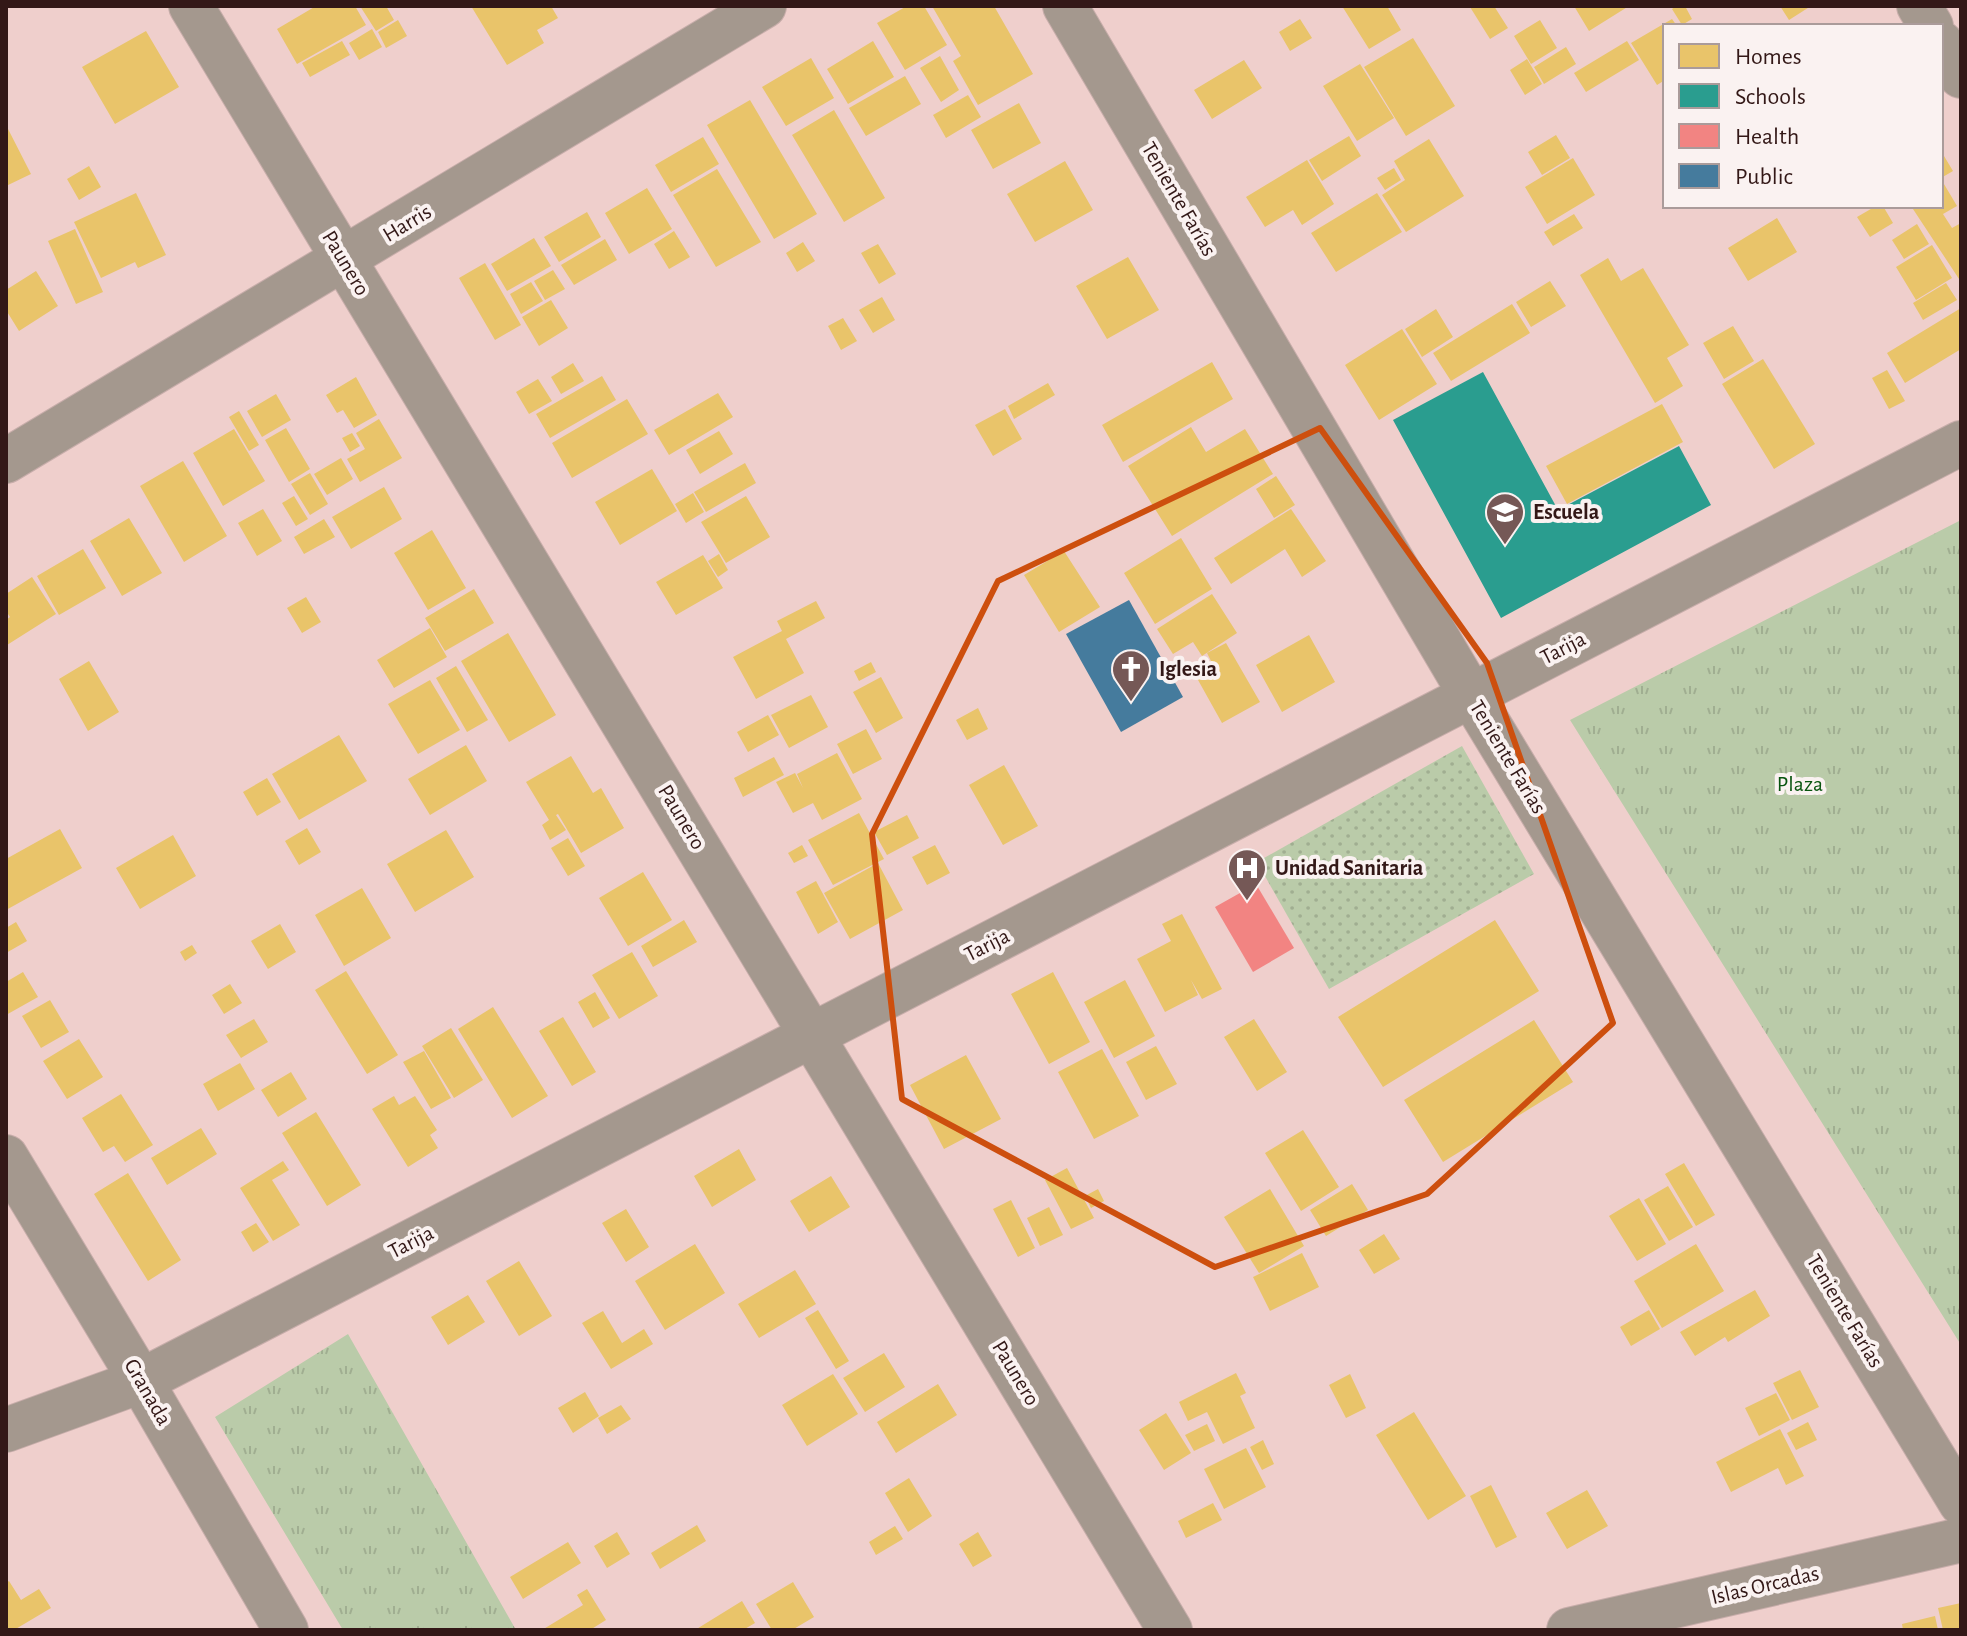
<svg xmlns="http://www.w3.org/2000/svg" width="1967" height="1636" font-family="'Alegreya Sans',sans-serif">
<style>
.grass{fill:url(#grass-dots)}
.park{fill:url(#park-tufts)}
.homes{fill:#e9c46a}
.schools{fill:#2a9d8f}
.health{fill:#f28482}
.public{fill:#457b9d}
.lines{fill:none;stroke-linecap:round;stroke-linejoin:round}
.minor-casing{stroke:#c7adaa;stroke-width:46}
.minor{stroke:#a4988e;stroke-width:44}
.marked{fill:none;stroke:#cd4f0e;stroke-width:6;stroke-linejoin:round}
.labels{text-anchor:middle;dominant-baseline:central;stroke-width:8;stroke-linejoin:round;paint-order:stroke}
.street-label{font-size:22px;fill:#331817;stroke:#faf2f1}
.poi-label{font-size:22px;font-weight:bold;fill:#331817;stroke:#faf2f1;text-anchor:start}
.park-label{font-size:22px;fill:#08540f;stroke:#faf2f1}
</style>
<defs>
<pattern id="grass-dots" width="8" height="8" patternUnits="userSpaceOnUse" patternTransform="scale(2)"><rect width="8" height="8" fill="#bacba9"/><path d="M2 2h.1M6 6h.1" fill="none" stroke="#a0ae91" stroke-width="1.8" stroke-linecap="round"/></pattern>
<pattern id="park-tufts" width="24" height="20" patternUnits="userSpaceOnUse" patternTransform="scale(2)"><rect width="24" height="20" fill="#bacba9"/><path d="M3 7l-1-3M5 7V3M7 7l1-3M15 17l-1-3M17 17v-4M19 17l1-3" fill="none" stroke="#a0ae91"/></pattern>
</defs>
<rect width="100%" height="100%" fill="#efcfcc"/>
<path class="grass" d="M1462,746L1534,874L1329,989L1257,862Z"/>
<path class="park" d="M1961,520V1345L1570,720Z
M348,1334L516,1630H343L215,1417Z"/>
<path class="homes" d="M316,6H355L366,25L297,64L277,29Z
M360,6H386L394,20L376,31Z
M471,6H551L558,18L537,30L544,43L507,65Z
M907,6H924L947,45L905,70L877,23Z
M932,6H994L1033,74L978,105L953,61L961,56Z
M1342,6H1387L1401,30L1369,49Z
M1494,6L1508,28L1490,39L1470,7Z
M1574,6H1629L1589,31Z
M1676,6H1685L1692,19L1682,25L1672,9Z
M1780,6H1811L1789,20Z
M1300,19L1312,38L1290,51L1279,32Z
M1672,19L1677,26H1665V80L1657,85L1631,43Z
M398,20L407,36L386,48L378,32Z
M1540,20L1557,48L1531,64L1514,36Z
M372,29L382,47L359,60L349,43Z
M146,31L179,87L115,124L82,67Z
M1413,38L1455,106L1406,136L1364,67Z
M342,41L350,55L310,77L302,63Z
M873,41L894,77L848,104L827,69Z
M1627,41L1639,60L1586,92L1574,73Z
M1566,47L1576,64L1544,84L1534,67Z
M940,56L959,90L941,102L920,68Z
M811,58L834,98L786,126L762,87Z
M1527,59L1542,84L1525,95L1510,70Z
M1244,60L1262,88L1212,119L1194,90Z
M1360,64L1394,118L1357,141L1323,86Z
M905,76L921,104L866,136L849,108Z
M968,95L981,117L946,138L933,115Z
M750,100L817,214L774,239L707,125Z
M1019,103L1041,143L993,169L971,130Z
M834,110L885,198L844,222L792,135Z
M6,125L31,174L6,186Z
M1556,135L1570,158L1542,175L1528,152Z
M1349,136L1361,156L1322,181L1309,160Z
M703,137L719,164L671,192L655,165Z
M1429,139L1464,196L1406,232L1382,195L1405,180L1394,161Z
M1944,156L1953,171L1941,178V158Z
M1573,158L1595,195L1547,224L1525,187Z
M1307,160L1334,204L1302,225L1293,210L1265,227L1246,197Z
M1065,161L1093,210L1035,242L1007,194Z
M89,166L101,187L79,200L67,179Z
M1394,168L1401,180L1385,190L1377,178Z
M717,169L761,242L716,267L673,195Z
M1941,179L1957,206L1943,214L1952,228L1961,223V282L1911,206H1941Z
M647,188L672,229L629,254L605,213Z
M136,193L166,255L138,268L135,262L101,278L74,222Z
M1377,193L1402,232L1336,272L1311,233Z
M1876,206H1883L1893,223L1870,237L1857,217Z
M587,212L601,237L559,262L544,237Z
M1574,214L1583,228L1553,246L1544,232Z
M1777,218L1797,252L1748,281L1728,248Z
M1917,224L1929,244L1904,259L1892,240Z
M75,229L103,292L76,304L48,241Z
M674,231L690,257L669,269L654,244Z
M534,238L551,266L507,291L491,264Z
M605,239L617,260L574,285L561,265Z
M803,242L815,261L797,272L786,253Z
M878,244L896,274L879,284L861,253Z
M1932,245L1952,278L1916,300L1896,267Z
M1128,257L1159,310L1107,339L1076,286Z
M1608,258L1621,281L1643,268L1689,345L1667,358L1683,386L1655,403L1580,275Z
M485,263L521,325L495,340L459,278Z
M553,270L565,289L545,300L534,281Z
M36,271L58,306L19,331L6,310V290Z
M1550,281L1566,306L1531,327L1516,302Z
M531,282L543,301L521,314L510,294Z
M1946,283L1957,300L1923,320L1913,303Z
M882,297L895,320L873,333L859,310Z
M551,300L568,328L539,346L522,317Z
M1512,304L1530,333L1451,381L1433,353Z
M1961,308V349L1905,383L1887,353Z
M1436,309L1453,337L1422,357L1405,329Z
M843,318L857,341L841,350L828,326Z
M1733,326L1754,361L1724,379L1703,343Z
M1402,329L1437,384L1379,420L1345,365Z
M1763,359L1815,444L1774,469L1722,384Z
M1212,362L1233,399L1123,462L1102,425Z
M573,363L584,381L561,394L551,377Z
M1887,370L1905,401L1889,409L1872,378Z
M602,376L616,400L550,438L536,414Z
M356,377L377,415L354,428L343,410L337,413L326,395Z
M538,379L552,401L529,414L516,392Z
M1048,383L1055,395L1014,419L1008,406Z
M718,393L733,417L669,455L654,430Z
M276,394L291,420L262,437L247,411Z
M627,399L648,434L572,478L552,443Z
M1662,404L1683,442L1567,504L1546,466Z
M1005,409L1022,439L993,456L975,425Z
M239,411L259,445L249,451L229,417Z
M379,419L402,458L360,482L347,459L365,449L356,433Z
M1191,427L1206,452L1245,429L1273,474L1172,536L1128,466Z
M286,428L310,469L289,482L265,440Z
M234,429L265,481L223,506L193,453Z
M719,431L733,454L700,474L686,450Z
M352,433L360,446L350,452L342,438Z
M341,458L353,479L327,495L314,474Z
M183,461L227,536L184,562L140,486Z
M745,463L756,483L706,512L694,492Z
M652,469L677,511L620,545L595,502Z
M310,473L328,504L310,515L291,484Z
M1276,476L1295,505L1274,518L1256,489Z
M384,487L402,519L351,549L332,517Z
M693,493L704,512L686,523L675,504Z
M294,496L308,519L296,526L282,503Z
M746,496L770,537L726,563L701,522Z
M263,509L282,541L257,556L238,523Z
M1291,509L1326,561L1302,577L1285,549L1231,584L1214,558Z
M129,518L162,573L122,596L90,541Z
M324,519L335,537L304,554L294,537Z
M432,530L466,588L428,610L394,553Z
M1181,538L1212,589L1155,624L1124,573Z
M83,549L106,588L59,615L37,576Z
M1064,551L1100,607L1059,632L1024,575Z
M719,554L728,570L718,577L708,561Z
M703,555L723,588L676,615L656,582Z
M32,577L56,614L7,645L6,620L10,617L6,611V594Z
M474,589L494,623L445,651L425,618Z
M1212,594L1237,633L1202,656L1193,642L1173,654L1157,629Z
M306,597L321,622L302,633L287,608Z
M816,601L825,618L786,639L804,673L756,699L733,657L782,631L777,621Z
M430,628L447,657L394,688L377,660Z
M508,633L556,715L509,742L461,661Z
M1309,635L1335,682L1282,712L1256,665Z
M1226,643L1260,702L1222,723L1193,671L1211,661L1207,653Z
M89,661L119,712L88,731L59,679Z
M871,662L876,672L859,681L854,671Z
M456,666L488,720L467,732L436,678Z
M881,677L903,718L876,733L853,692Z
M430,680L460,730L418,754L388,704Z
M811,695L828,727L789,748L771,715Z
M978,708L988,729L967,740L956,720Z
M768,715L779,735L748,752L737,732Z
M866,729L882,759L853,774L837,744Z
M339,735L367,781L299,820L272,774Z
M466,745L487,781L430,815L408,779Z
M837,753L862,799L822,820L813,803L793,813L776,782L795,773L803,788L797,774Z
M571,756L593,793L601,788L624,828L581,853L558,814L556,815L566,830L550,840L542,825L549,820L526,782Z
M774,757L784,775L743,797L734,778Z
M1004,765L1038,826L1003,845L969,785Z
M267,778L281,802L257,816L243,792Z
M859,813L884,859L833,885L808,840Z
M907,815L919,838L887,855L874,832Z
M307,828L321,852L299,865L285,841Z
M60,829L82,868L6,910V859Z
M446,830L474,877L415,912L387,864Z
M173,835L196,876L140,909L116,868Z
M568,838L585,866L568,876L551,848Z
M802,845L808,856L794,863L788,853Z
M935,845L950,873L927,885L912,857Z
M878,863L903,910L850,939L824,893Z
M643,872L672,920L628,946L599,898Z
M816,881L838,922L818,934L796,892Z
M362,888L391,938L344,966L315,915Z
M1182,914L1222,989L1202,999L1191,980L1198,995L1165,1012L1137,959L1171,941L1162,924Z
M684,920L697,942L653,967L641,946Z
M1495,920L1539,991L1383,1087L1338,1017Z
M16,922L27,941L6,953V928Z
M280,924L296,952L268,969L251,941Z
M192,945L197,953L185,961L180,952Z
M632,952L658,996L619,1019L592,975Z
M346,971L398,1055L367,1074L315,990Z
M23,972L38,997L6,1015V982Z
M1053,972L1090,1042L1049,1064L1011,994Z
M1125,980L1155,1036L1114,1058L1084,1002Z
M230,984L242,1003L224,1014L212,995Z
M595,992L610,1018L593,1028L578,1002Z
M50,1000L69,1032L41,1048L22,1016Z
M493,1007L548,1096L512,1118L458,1029Z
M563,1017L596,1072L572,1086L539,1031Z
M254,1019L268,1042L241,1058L226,1035Z
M1254,1019L1287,1072L1257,1091L1224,1037Z
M1534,1020L1573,1082L1443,1162L1404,1100Z
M451,1028L483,1080L454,1098L422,1046Z
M79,1039L103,1077L67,1099L43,1061Z
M1156,1046L1177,1084L1146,1100L1126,1062Z
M1102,1049L1139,1116L1094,1139L1058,1072Z
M424,1051L451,1098L431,1109L403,1062Z
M966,1055L1001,1119L944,1149L910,1085Z
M240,1063L255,1089L218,1111L203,1084Z
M291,1072L307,1099L278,1117L261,1090Z
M121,1094L153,1145L125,1162L114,1146L103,1152L82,1118Z
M394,1096L399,1105L415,1096L437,1130L430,1135L438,1148L408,1167L372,1109Z
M316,1112L361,1185L327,1206L282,1133Z
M201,1128L217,1154L167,1185L151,1158Z
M1303,1130L1339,1187L1301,1211L1265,1153Z
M739,1149L756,1180L712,1207L694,1176Z
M283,1161L289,1170L272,1180L300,1225L273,1241L240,1188Z
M1684,1163L1715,1215L1696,1226L1665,1174Z
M1067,1168L1094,1218L1071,1229L1045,1180Z
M128,1173L181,1260L148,1281L94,1194Z
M831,1176L850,1207L809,1232L790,1201Z
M1352,1184L1368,1210L1326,1236L1310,1210Z
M1668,1186L1693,1227L1669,1241L1644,1200Z
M1098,1189L1104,1201L1091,1208L1085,1196Z
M1270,1189L1304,1246L1259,1273L1224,1217Z
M1639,1198L1666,1244L1637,1261L1609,1216Z
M1011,1200L1035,1248L1018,1257L993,1209Z
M1049,1207L1063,1235L1040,1246L1027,1218Z
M626,1209L649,1247L626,1262L602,1223Z
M256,1223L269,1242L253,1252L241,1232Z
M1384,1234L1400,1259L1374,1274L1359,1250Z
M695,1244L725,1293L665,1330L635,1281Z
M1696,1244L1724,1291L1662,1328L1634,1281Z
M1302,1253L1319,1287L1270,1311L1253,1277Z
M519,1261L552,1316L519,1336L486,1281Z
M795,1270L816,1304L759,1338L738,1304Z
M1755,1290L1770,1316L1728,1342L1725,1337L1695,1356L1680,1332Z
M468,1295L485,1322L448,1345L431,1317Z
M818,1310L849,1361L836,1369L805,1318Z
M1649,1310L1660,1329L1631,1346L1620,1327Z
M603,1311L622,1343L644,1329L653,1344L611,1369L582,1323Z
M884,1353L905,1387L865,1412L843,1378Z
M1800,1370L1819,1407L1792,1420L1773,1383Z
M1236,1373L1246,1393L1240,1396L1255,1428L1223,1444L1207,1412L1188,1421L1179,1402Z
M833,1374L858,1414L807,1446L782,1405Z
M1350,1374L1366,1408L1346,1418L1329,1385Z
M938,1384L957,1415L896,1453L877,1422Z
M585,1392L599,1416L573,1433L558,1408Z
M1776,1393L1790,1420L1759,1436L1745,1408Z
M621,1405L631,1419L607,1434L598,1418Z
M1414,1412L1466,1496L1428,1520L1376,1435Z
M1166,1413L1191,1453L1164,1470L1139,1430Z
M1808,1422L1817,1440L1796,1450L1787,1433Z
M1207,1424L1215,1441L1194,1451L1185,1435Z
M1780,1429L1804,1476L1786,1485L1778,1468L1731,1492L1716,1462Z
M1263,1440L1274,1464L1262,1470L1250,1447Z
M1246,1448L1266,1487L1224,1509L1204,1469Z
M909,1478L932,1516L908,1532L885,1493Z
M1491,1485L1517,1537L1496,1548L1470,1496Z
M1587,1490L1608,1526L1567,1549L1546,1513Z
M1213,1503L1222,1520L1186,1538L1178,1521Z
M697,1525L706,1541L660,1569L651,1553Z
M895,1526L903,1539L876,1555L869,1542Z
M617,1532L630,1554L607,1568L594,1546Z
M978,1532L992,1556L973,1567L959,1544Z
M568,1542L581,1563L523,1599L510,1577Z
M9,1581L21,1600L39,1589L51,1608L14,1630H6V1583Z
M793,1582L814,1617L792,1630H772L756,1604Z
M587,1589L606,1620L590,1630H542L583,1605L577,1595Z
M742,1601L755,1623L743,1630H695Z
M1961,1603V1630H1943L1938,1608Z
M1935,1616L1938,1630H1903L1902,1624Z"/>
<path class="schools" d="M1483,372L1558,510L1679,446L1711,505L1501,618L1393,420Z"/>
<path class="health" d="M1256,884L1294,948L1253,972L1215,907Z"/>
<path class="public" d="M1129,600L1183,697L1121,732L1066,634Z"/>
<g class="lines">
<defs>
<path id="minor" d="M191,6L1170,1630
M1065,6L1471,695L1961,1503
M1919,6L1931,26
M1941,43L1961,76
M6,461L764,6
M6,1157L141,1381L286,1630
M6,1430L141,1381L1961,443
M1569,1630L1961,1540"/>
</defs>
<use href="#minor" class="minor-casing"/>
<use href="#minor" class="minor"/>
</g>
<path class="marked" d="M1320,428L1487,663L1613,1023L1427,1194L1215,1267L902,1099L872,834L998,581Z"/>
<defs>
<symbol id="school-pin" viewBox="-11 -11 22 30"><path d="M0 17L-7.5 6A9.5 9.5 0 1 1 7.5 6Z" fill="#755856" stroke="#faf2f1"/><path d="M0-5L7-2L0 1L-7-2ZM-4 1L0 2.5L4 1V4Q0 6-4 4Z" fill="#fff"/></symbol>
<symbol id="church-pin" viewBox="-11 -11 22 30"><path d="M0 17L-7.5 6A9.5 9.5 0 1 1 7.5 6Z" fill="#755856" stroke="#faf2f1"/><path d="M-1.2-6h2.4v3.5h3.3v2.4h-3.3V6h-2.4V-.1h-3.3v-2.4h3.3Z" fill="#fff"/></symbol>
<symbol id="hospital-pin" viewBox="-11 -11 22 30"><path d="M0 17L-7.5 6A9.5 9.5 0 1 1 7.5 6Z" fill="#755856" stroke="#faf2f1"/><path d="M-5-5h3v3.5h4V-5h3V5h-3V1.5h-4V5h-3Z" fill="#fff"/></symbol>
</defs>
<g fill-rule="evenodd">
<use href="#school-pin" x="1483" y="490" width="44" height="60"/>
<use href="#church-pin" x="1109" y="647" width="44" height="60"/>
<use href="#hospital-pin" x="1225" y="846" width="44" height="60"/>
</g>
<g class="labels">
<g class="street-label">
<text transform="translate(1179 199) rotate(60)">Teniente Farías</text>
<text transform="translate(407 223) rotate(-31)">Harris</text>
<text transform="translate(346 263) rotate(59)">Paunero</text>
<text transform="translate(1563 648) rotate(-27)">Tarija</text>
<text transform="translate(1508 757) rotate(59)">Teniente Farías</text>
<text transform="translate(682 817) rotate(59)">Paunero</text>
<text transform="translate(987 945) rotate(-27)">Tarija</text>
<text transform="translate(411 1242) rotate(-27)">Tarija</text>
<text transform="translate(1845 1311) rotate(59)">Teniente Farías</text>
<text transform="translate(1016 1373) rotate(59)">Paunero</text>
<text transform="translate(148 1392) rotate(60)">Granada</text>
<text transform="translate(1765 1585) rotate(-13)">Islas Orcadas</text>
</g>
<g class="poi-label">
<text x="1533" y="512">Escuela</text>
<text x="1159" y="669">Iglesia</text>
<text x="1275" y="868">Unidad Sanitaria</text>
</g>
<g class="park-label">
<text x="1800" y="784">Plaza</text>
</g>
</g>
<rect width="1967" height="1636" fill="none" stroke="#331817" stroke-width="16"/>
<rect x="1663" y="24" width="280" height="184" fill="#faf2f1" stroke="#aa9b9a" stroke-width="2"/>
<rect x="1679" y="44" width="40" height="24" fill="#e9c46a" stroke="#aa9b9a" stroke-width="2"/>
<text x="1735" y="64" font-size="24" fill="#331817">Homes</text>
<rect x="1679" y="84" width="40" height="24" fill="#2a9d8f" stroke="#aa9b9a" stroke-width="2"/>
<text x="1735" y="104" font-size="24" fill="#331817">Schools</text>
<rect x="1679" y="124" width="40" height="24" fill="#f28482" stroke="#aa9b9a" stroke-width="2"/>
<text x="1735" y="144" font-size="24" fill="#331817">Health</text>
<rect x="1679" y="164" width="40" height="24" fill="#457b9d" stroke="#aa9b9a" stroke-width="2"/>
<text x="1735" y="184" font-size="24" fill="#331817">Public</text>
</svg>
